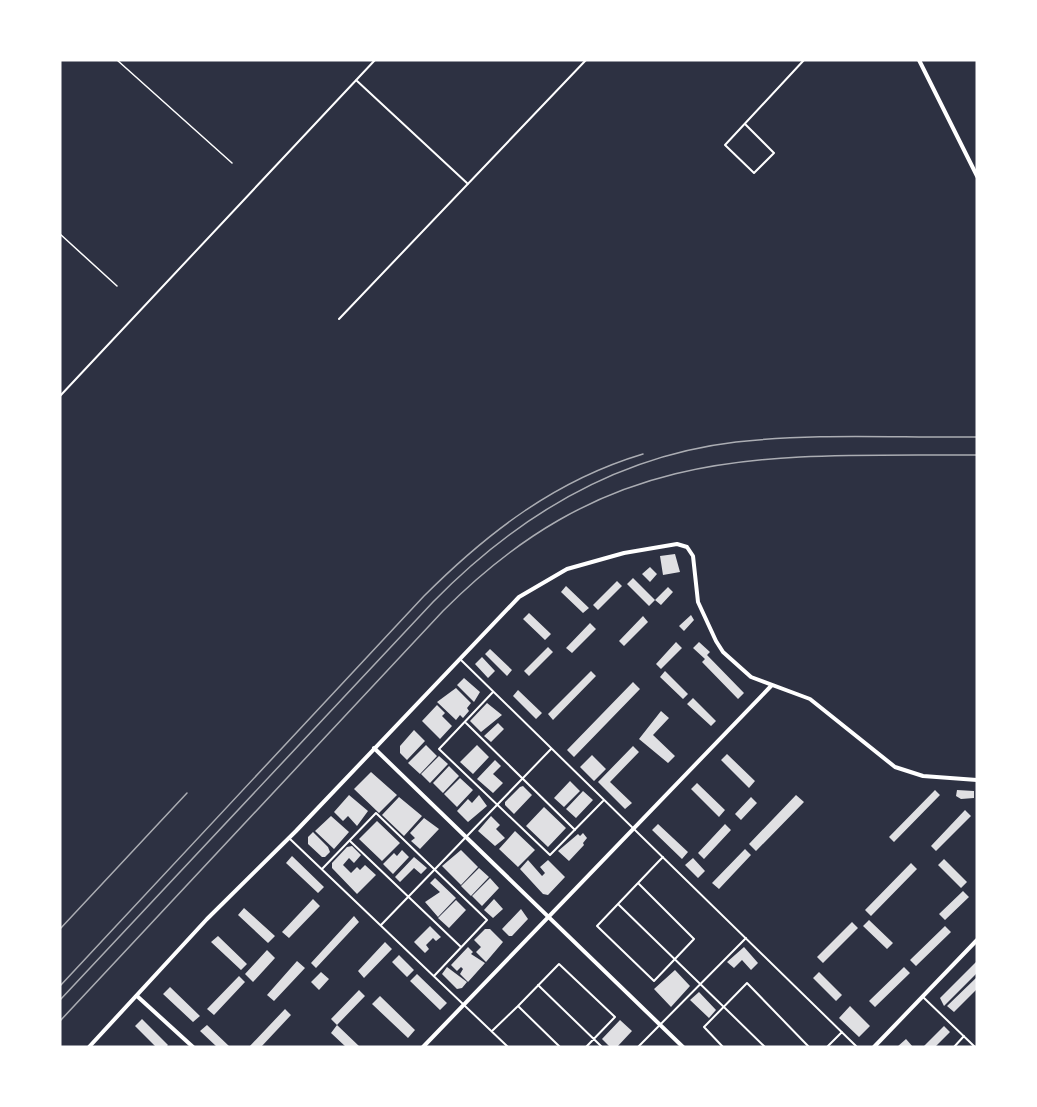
<svg xmlns="http://www.w3.org/2000/svg" width="1037" height="1107" font-family="'DM Sans',sans-serif">
<style>
.building{fill:#e0e0e3}
.lines{fill:none;stroke-linecap:round;stroke-linejoin:round}
.path{stroke:#fff;stroke-width:1.5}
.minor{stroke:#fff;stroke-width:2}
.secondary{stroke:#fff;stroke-width:4}
.primary{stroke:#fff;stroke-width:4}
.rail{stroke:#abadb3;stroke-width:1.5}
</style>
<rect width="100%" height="100%" fill="#2d3142"/>
<path class="building" d="M675,554L680,572L663,575L660,556Z
M650,567L657,574L650,582L642,574Z
M633,578L655,600L649,606L627,584Z
M617,581L622,586L598,610L593,605Z
M566,586L589,608L583,613L561,592Z
M668,587L673,592L661,605L655,600Z
M529,613L551,634L545,640L523,619Z
M691,615L694,620L684,631L679,626Z
M643,616L648,622L624,646L619,641Z
M590,623L596,629L572,653L566,648Z
M676,642L682,648L661,669L656,664Z
M699,642L710,652L707,655L744,693L738,699L702,662L705,659L693,648Z
M548,647L553,652L529,676L524,671Z
M490,649L512,670L507,676L485,654Z
M482,657L495,671L488,678L475,664Z
M591,671L596,676L553,720L548,714Z
M665,671L688,694L683,699L660,677Z
M464,678L480,692L474,702L457,685Z
M633,682L640,689L574,757L567,750Z
M456,688L471,703L467,708L469,711L463,718L460,715L456,720L437,702Z
M518,690L542,713L536,719L513,696Z
M693,698L716,721L711,726L687,704Z
M487,703L502,715L481,732L470,721Z
M437,705L445,713L442,716L452,726L440,739L422,721Z
M661,711L669,718L653,735L675,756L668,763L639,739Z
M498,723L504,729L491,742L484,736Z
M414,730L425,741L407,760L400,753V746Z
M426,745L437,756L420,774L408,763Z
M477,745L489,757L473,774L460,762Z
M633,746L639,752L610,782L632,803L625,809L598,782Z
M727,754L755,781L749,788L721,760Z
M592,755L606,769L594,781L580,767Z
M439,756L448,764L430,783L421,774Z
M495,760L501,766L493,774L503,783L493,793L477,779Z
M449,766L459,776L443,793L433,783Z
M371,772L397,795L379,813L354,789Z
M460,778L473,790L457,807L444,794Z
M570,781L580,791L564,807L554,798Z
M697,783L725,810L719,817L691,789Z
M523,786L532,795L514,814L505,805V802L520,787Z
M935,790L940,795L894,842L889,837Z
M957,790L974,791V798L961,799L956,796Z
M583,791L593,800L576,818L566,809Z
M349,795L368,811L357,826L348,816L343,821L334,812Z
M479,795L487,806L468,822L457,811L468,799L472,803Z
M796,795L804,802L756,851L749,844Z
M399,797L422,816L404,836L382,815Z
M751,797L757,803L741,820L735,814Z
M544,807L566,828L548,847L526,826Z
M965,810L971,816L936,851L931,846Z
M331,816L349,832L334,849L315,831Z
M491,816L500,825L496,829L505,838L495,846L478,831Z
M424,818L439,829L420,849L411,841L415,838L410,833Z
M377,821L400,843L382,861L359,839Z
M658,824L688,852L682,859L652,830Z
M725,824L731,830L704,859L698,853Z
M515,831L535,850L518,867L499,849Z
M313,832L328,847L330,852L325,857H322L308,844V837Z
M583,833L587,838L583,843L584,845L569,861L558,851L578,834L580,836Z
M352,846L361,855L354,863L349,858L343,865L351,873L357,867L360,870L365,865L376,875L357,894L332,868V863L347,847Z
M745,849L751,855L719,889L712,883Z
M402,850L409,857L393,874L383,864L394,853L397,856Z
M461,850L478,867L461,885L442,866Z
M292,856L324,887L318,893L286,863Z
M414,857L427,868L421,874L414,868L400,882L395,877Z
M693,858L705,871L698,878L685,865Z
M944,859L967,882L961,888L938,865Z
M528,860L542,876L545,873L540,867L548,860L565,877L548,895L543,894L520,869Z
M911,863L917,869L871,916L865,910Z
M479,868L489,877L471,896L461,886Z
M435,878L456,898L438,917L425,902L440,892L430,883Z
M490,878L499,888L482,906L472,896Z
M963,891L969,897L945,920L939,914Z
M313,899L320,906L289,938L282,932Z
M494,899L503,909L493,918L484,910Z
M456,900L466,910L449,928L438,918Z
M244,908L275,936L268,943L238,915Z
M521,909L528,919L512,936H509L502,929Z
M354,916L359,922L316,968L311,963Z
M869,920L893,943L887,949L863,926Z
M852,922L858,928L823,963L817,957Z
M430,926L441,937L436,941L433,938L426,945L429,949L425,953L414,942Z
M945,926L951,932L916,966L910,960Z
M485,929H490L503,942L486,962L476,952L481,947L474,940Z
M218,936L247,964L241,970L211,942Z
M385,942L392,949L364,978L358,971Z
M468,947L473,952L471,954L485,963L468,982L460,974L463,969L461,967L457,971L451,965Z
M744,947L758,963L751,970L742,960L734,968L727,962Z
M267,950L275,958L253,982L245,974Z
M399,955L414,970L407,977L392,962Z
M297,961L305,968L274,1001L267,995Z
M977,961V973L944,1006L940,998Z
M447,967L467,982L462,988L457,989L442,974Z
M904,967L910,973L875,1007L869,1001Z
M675,970L690,986L671,1007L654,989Z
M321,972L329,979L319,990L311,982Z
M819,972L842,995L836,1001L813,978Z
M417,974L447,1003L440,1010L410,981Z
M239,976L245,982L214,1015L207,1009Z
M977,977V989L954,1012L947,1006Z
M170,987L200,1016L193,1022L163,994Z
M359,990L365,996L337,1025L331,1019Z
M699,992L716,1010L709,1018L690,1000Z
M380,996L415,1030L408,1038L372,1004Z
M850,1006L870,1026L859,1037L839,1018Z
M285,1009L291,1015L261,1047H249Z
M142,1019L168,1045L166,1047H156L135,1026Z
M620,1020L632,1031L617,1047H610L602,1039Z
M207,1025L230,1047H217L200,1031Z
M337,1025L360,1047H346L331,1033Z
M944,1026L950,1032L935,1047H923Z
M906,1039L913,1047H897Z"/>
<g class="lines">
<path class="path" d="M117,60L232,163
M60,234L117,286"/>
<path class="minor" d="M356,80L468,184
M745,124L774,153L754,173L725,145L804,60
M339,319L586,60
M60,396L375,60
M461,660L857,1047
M493,692L439,749L550,855L603,801
M466,723L575,830
M289,838L508,1047
M350,841L461,947
M322,869L376,813L487,920L434,976
M638,883L694,939L654,981L597,926L659,861L663,857
M619,905L765,1047
M381,925L551,749
M538,985L602,1047
M923,997L975,1047
M492,1031L518,1006
M560,1047L518,1006L559,964L615,1017L586,1047
M638,1047L746,938
M723,1047L704,1027L747,983L809,1047
M827,1047L842,1032
M954,1047L964,1036"/>
<path class="secondary" d="M919,60L977,176
M137,996L193,1047
M89,1047L207,919L296,831L519,597L567,569L624,553L677,544L687,547L693,556L698,602L716,641L723,652L751,677L810,699L895,767L923,776L977,780
M423,1047L772,685
M874,1047L977,940"/>
<path class="primary" d="M374,748L683,1047"/>
<path class="rail" d="M60,929L187,793
M60,986L424,596C488,532 556,480 643,454
M60,1000L433,602C516,517 617,456 736,442C815,433 897,438 977,437
M60,1021L443,611C609,444 759,455 977,455"/>
</g>
<rect width="1037" height="1107" fill="none" stroke="#ffffff" stroke-width="123"/>
</svg>
